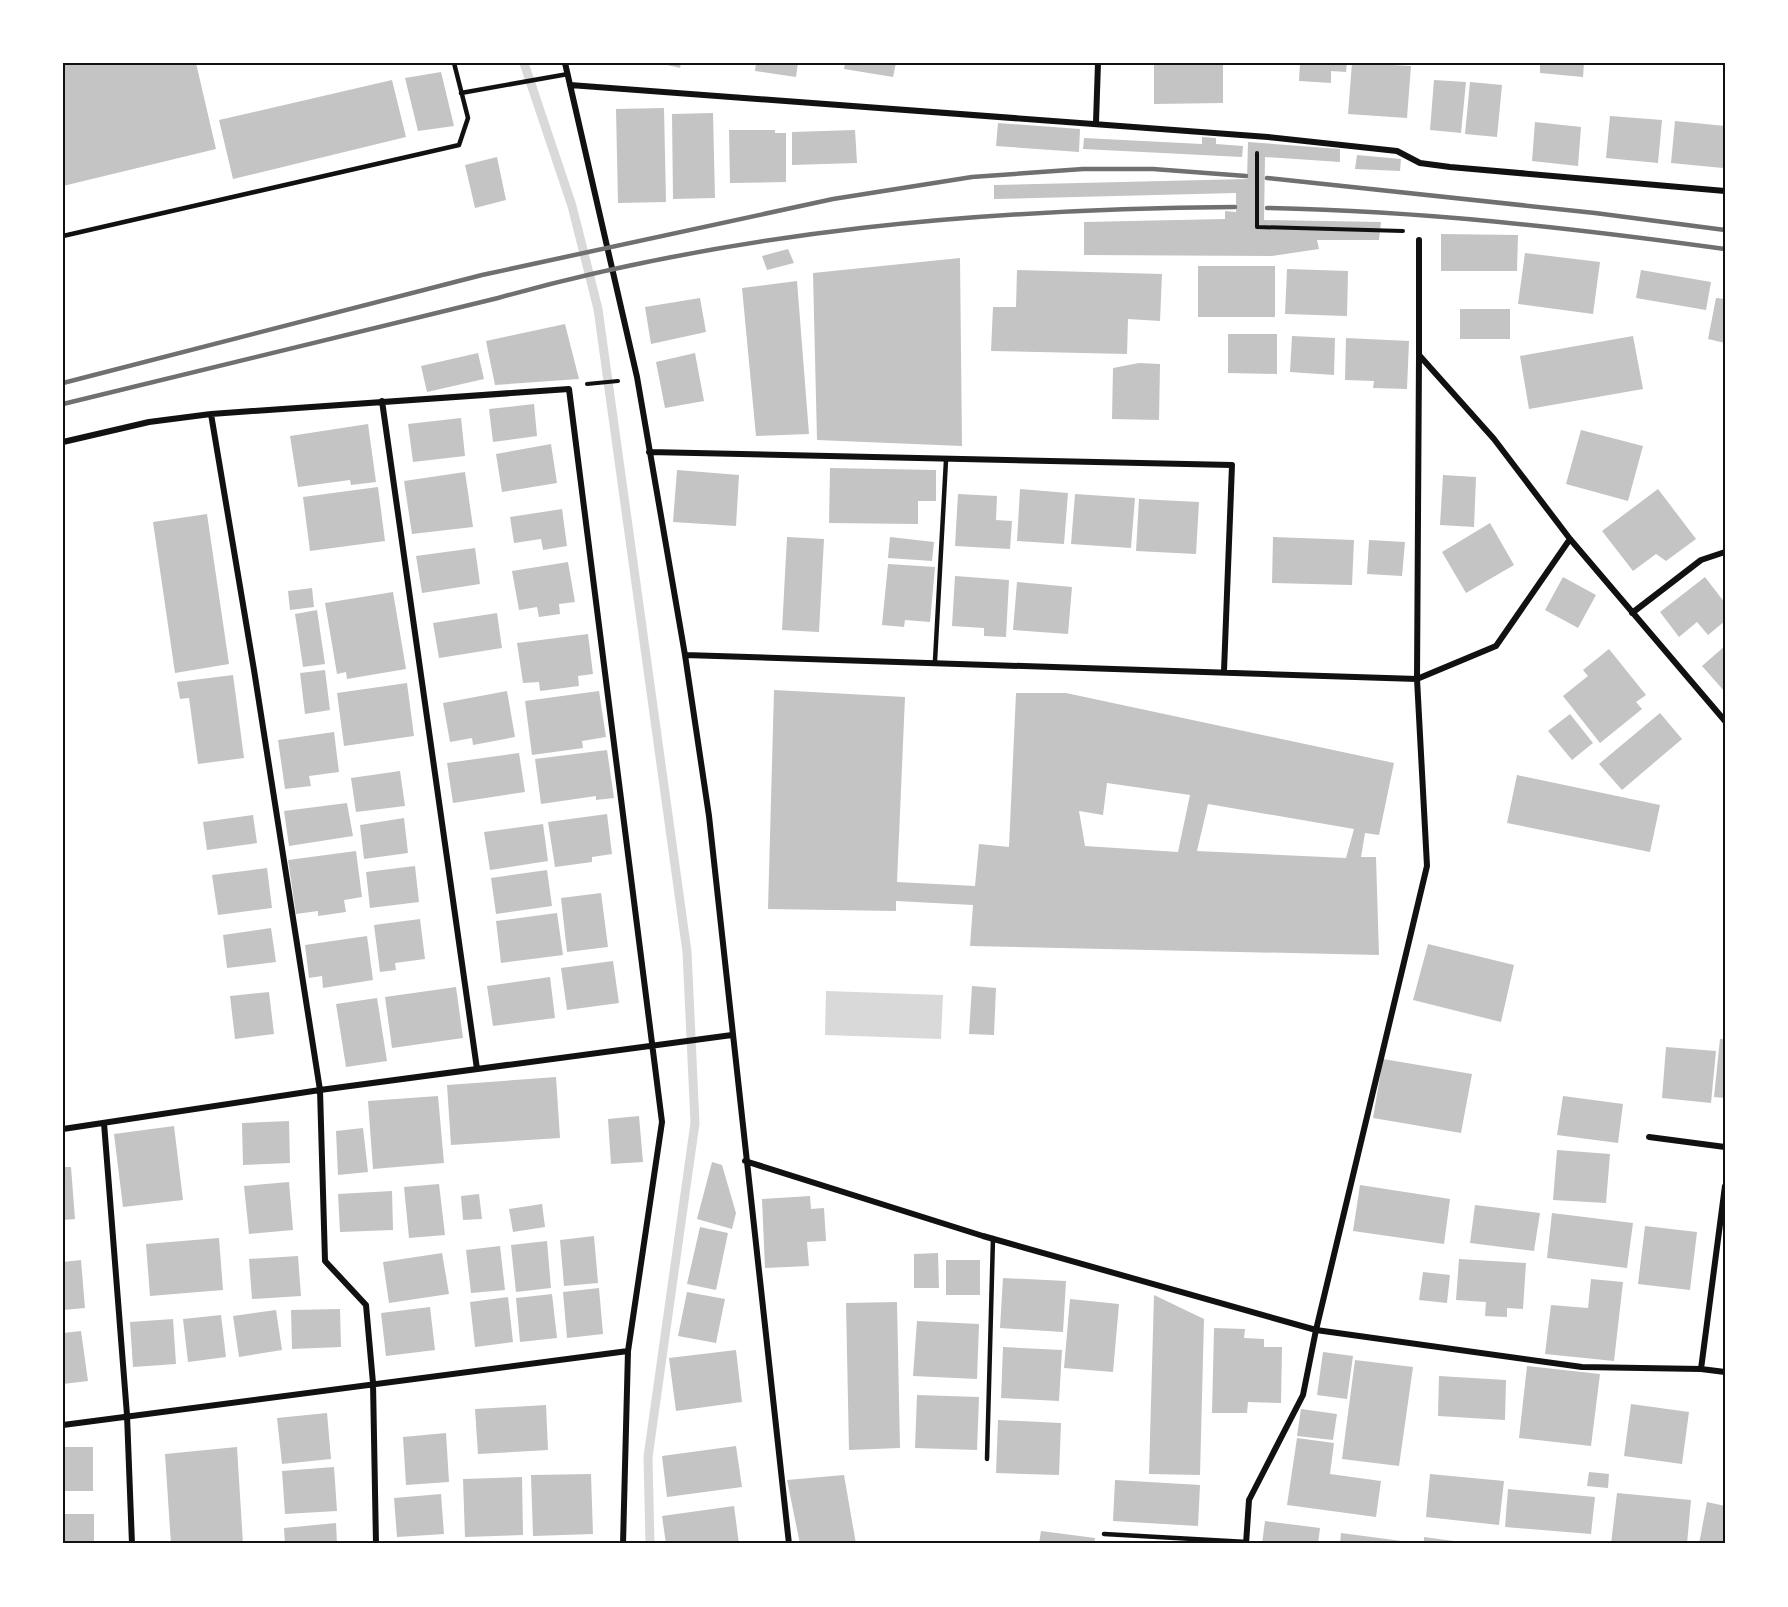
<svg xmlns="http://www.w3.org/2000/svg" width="1788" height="1607" font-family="Figtree,sans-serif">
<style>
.water{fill:#d9d9d9}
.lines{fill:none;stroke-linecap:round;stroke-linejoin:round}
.stream{stroke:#d9d9d9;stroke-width:9}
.building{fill:#c4c4c4;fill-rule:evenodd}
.path{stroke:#111;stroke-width:4}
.service{stroke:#111;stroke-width:4.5}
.minor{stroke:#111;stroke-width:6}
.rail{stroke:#707070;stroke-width:4.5}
.neatline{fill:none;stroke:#111;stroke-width:2}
</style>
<rect width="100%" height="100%" fill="#fff"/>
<path class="water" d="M826,991L943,995L941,1039L825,1035Z"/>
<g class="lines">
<path class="stream" d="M524,63L572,206L598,309L687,952L695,1123L648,1457L650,1544"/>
</g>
<path class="building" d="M63,63H196L216,149L63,186Z
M659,63H681L680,68Z
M756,63H798L796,77L755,71Z
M845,63H896L893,77L844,69Z
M1154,63H1223V103L1154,104Z
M1300,63H1347L1346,72L1331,71V83L1299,81Z
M1352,63L1411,66L1407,118L1348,114Z
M1540,63H1584L1583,77L1540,73Z
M441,72L454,126L418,131L405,78Z
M392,80L406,137L233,179L219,120Z
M1434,80L1466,82L1461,133L1430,130Z
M1470,82L1502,85L1497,137L1465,134Z
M664,108L666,202L618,203L616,109Z
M713,113L715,198L673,199L672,114Z
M1610,116L1662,120L1658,163L1606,158Z
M1675,121L1725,126L1723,168L1671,163Z
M1535,122L1581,127L1578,166L1532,161Z
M998,123L1080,129L1079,152L996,146Z
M729,130H775V133H786V182L730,183Z
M855,130L857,163L792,165V132Z
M1202,137L1216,138V144L1243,146L1242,157L1083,149L1084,138L1202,144Z
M1248,142L1340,149V162L1265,157L1264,220L1381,222L1379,240H1317L1319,249L1272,256L1084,255V222L1225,219V211L1236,212V193L994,199V185L1247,179Z
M1357,155L1401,159L1400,171L1355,169Z
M497,157L506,200L475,208L465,165Z
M1441,234L1518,235L1517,271H1441Z
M788,249L794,263L767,270L762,256Z
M1525,253L1600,262L1593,314L1518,304Z
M960,258L962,446L817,440L813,273Z
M1198,266H1275V317H1198Z
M1287,269L1348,271L1347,316L1285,314Z
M1017,270L1162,274L1160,321L1128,319L1127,354L991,351L993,307H1016Z
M1641,270L1711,282L1706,310L1636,298Z
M797,281L809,434L756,436L742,288Z
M700,298L706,332L651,344L645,307Z
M1716,298L1725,299V343L1708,339Z
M1460,309H1510V339H1460Z
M565,324L579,379L495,385L486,341Z
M1228,334H1277V374L1228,373Z
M1292,336L1335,338L1334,375L1290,372Z
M1633,336L1643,389L1529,409L1520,356Z
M1346,338L1409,341L1407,389L1373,388L1374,381L1345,380Z
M478,353L484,379L427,392L421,366Z
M695,353L704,401L665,408L656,362Z
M1139,363L1160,364L1159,420L1112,419L1113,368Z
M534,404L537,436L493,442L489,409Z
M461,418L465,456L413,462L408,424Z
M368,424L376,482L351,485L350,480L298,487L290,436Z
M1581,430L1643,446L1628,501L1566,484Z
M551,444L557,483L502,492L496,454Z
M830,468L936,470V501H918V524L829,523Z
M677,470L739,475L736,526L673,522Z
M465,472L473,527L412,534L404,481Z
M1443,475L1476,477L1474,527L1440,525Z
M378,487L385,541L310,551L303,497Z
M1020,489L1068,493L1064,544L1017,541Z
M1658,489L1696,539L1666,561L1656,554L1633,571L1602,531Z
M958,494L997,496L996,520L1012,521L1010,549L955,546Z
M1075,494L1135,498L1131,548L1071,544Z
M1139,499L1199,502L1196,554L1136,551Z
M562,509L567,546L543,550L541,539L514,543L510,517Z
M207,514L229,664L175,673L153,522Z
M1490,523L1514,565L1466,593L1442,552Z
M787,537L824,539L819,632L782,630Z
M890,537L934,542L932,561L888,558Z
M1273,537L1354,540L1352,585L1272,583Z
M1369,540L1405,542L1402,576L1367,574Z
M475,548L480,584L422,593L416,556Z
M568,562L575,602L559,604L560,614L539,617L537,607L519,610L512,571Z
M888,564L935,567L930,622L905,620L904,627L882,625Z
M955,576L1009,580L1006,637L984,636V628L952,626Z
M1563,577L1596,595L1578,628L1545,610Z
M1705,577L1725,603V621L1708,635L1697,622L1679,637L1660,612Z
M1017,582L1072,587L1068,634L1013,630Z
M312,588L314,607L290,610L288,591Z
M393,592L406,669L347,679L346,672L337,674L325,603Z
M317,610L325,664L303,667L295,614Z
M497,613L502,648L439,658L433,623Z
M588,634L593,674L578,676L579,686L540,691L539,682L523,683L517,643Z
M1725,646V692L1702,666Z
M1609,649L1646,695L1636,702L1642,709L1600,743L1563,696L1588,676L1583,670Z
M325,670L330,710L305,714L300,673Z
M233,675L244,758L198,764L189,698L180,699L177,682Z
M407,683L414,736L344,746L337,693Z
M774,690L905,697L897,882L975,886L979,844L1009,847L1016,693H1066L1394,763L1379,835L1365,833L1361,857H1376L1379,955L970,946L973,905L896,901V911L768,909ZM1107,783L1190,795L1178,852L1085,846L1079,811L1103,815ZM1208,804L1354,829L1346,858L1197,851Z
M507,691L515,737L473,745L472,738L450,742L443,703Z
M599,691L606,737L582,741L583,748L532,755L525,701Z
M1660,713L1682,739L1622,790L1599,764Z
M1570,714L1593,743L1572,760L1548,731Z
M334,732L339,772L309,776L311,786L285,789L278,740Z
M607,750L614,798L596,800V796L541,804L535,759Z
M519,753L525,792L453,803L447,763Z
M400,771L405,806L356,812L351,778Z
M1517,775L1660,805L1650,852L1507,823Z
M347,803L353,836L289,846L284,811Z
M607,814L612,854L592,857V862L555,867L548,822Z
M253,815L257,843L207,850L203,822Z
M404,818L408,853L364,859L360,825Z
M543,824L548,861L490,870L484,832Z
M356,851L362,897L344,900L346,912L318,916V911L296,914L288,860Z
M415,866L419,902L370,908L366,872Z
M267,868L272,908L218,915L212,875Z
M547,870L552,906L496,914L491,878Z
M601,893L608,947L567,952L561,898Z
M557,913L563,955L501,963L496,921Z
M420,919L425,959L395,963L396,970L380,972L374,925Z
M271,928L276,962L227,968L223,935Z
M367,936L373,980L323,988L322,976L309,978L305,945Z
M1428,944L1514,965L1501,1022L1413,1000Z
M613,961L619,1003L567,1010L561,968Z
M550,977L555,1018L493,1026L487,986Z
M972,986L996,988L994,1035L969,1034Z
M456,987L463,1038L392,1048L385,997Z
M269,992L274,1034L235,1039L230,996Z
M377,998L387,1061L346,1067L336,1004Z
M1720,1039H1725V1098L1714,1097Z
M1666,1047L1716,1051L1711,1103L1662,1098Z
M1383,1059L1472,1074L1461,1133L1373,1118Z
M556,1077L560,1138L451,1145L447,1085Z
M438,1096L444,1163L373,1169L368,1101Z
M1563,1096L1623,1104L1618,1143L1557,1135Z
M639,1116L643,1162L611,1164L608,1119Z
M289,1121L290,1163L243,1165L242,1123Z
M174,1126L183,1200L123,1207L114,1134Z
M363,1128L368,1172L338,1175L336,1131Z
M1557,1150L1610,1154L1606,1203L1553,1200Z
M712,1162L722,1165L736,1213L732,1229L697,1219Z
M63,1167H71L75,1219L63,1220Z
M289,1182L293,1230L249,1234L244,1186Z
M439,1184L445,1235L409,1238L404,1187Z
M1360,1185L1450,1199L1444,1244L1353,1231Z
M392,1191L393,1230L340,1232L338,1194Z
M479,1194L482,1219L463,1220L461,1196Z
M810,1196L811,1209L824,1208L826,1241L807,1242L809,1266L765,1268L762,1199Z
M542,1204L545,1227L513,1232L509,1209Z
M1475,1205L1540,1213L1534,1251L1470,1243Z
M1552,1213L1633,1223L1627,1268L1547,1258Z
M1645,1226L1697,1232L1690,1290L1638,1284Z
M700,1227L728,1233L716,1290L687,1284Z
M594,1236L598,1283L564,1286L560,1240Z
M219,1238L223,1290L150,1296L146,1244Z
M547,1241L551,1288L516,1292L511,1245Z
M500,1246L505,1290L471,1293L466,1250Z
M442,1253L449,1294L389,1303L383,1262Z
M938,1253L939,1288H914V1254Z
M298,1256L301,1296L252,1299L249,1259Z
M1459,1259L1526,1263L1523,1309L1507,1308V1317L1485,1316L1486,1302L1456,1300Z
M81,1260L85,1308L63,1310V1262Z
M946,1260H980V1295H946Z
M1423,1272L1450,1275L1447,1303L1419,1300Z
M1003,1278L1066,1281L1063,1332L1000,1328Z
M1591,1279L1623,1282L1614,1361L1545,1354L1551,1305L1588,1308Z
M599,1288L603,1334L567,1338L563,1292Z
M687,1292L725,1299L716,1343L678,1336Z
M552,1294L557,1338L520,1342L516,1298Z
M1154,1295L1204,1319L1200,1475L1149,1474Z
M508,1297L513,1342L475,1347L470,1302Z
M1070,1299L1119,1304L1113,1372L1064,1368Z
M897,1302L900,1448L849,1450L846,1303Z
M430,1307L435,1350L386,1356L381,1313Z
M340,1309L341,1347L292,1349L291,1310Z
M276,1310L282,1350L239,1357L233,1316Z
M221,1315L226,1357L188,1362L183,1319Z
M173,1319L176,1364L133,1367L130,1322Z
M917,1321L979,1324L977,1379L913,1376Z
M1214,1328L1245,1329L1244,1338L1264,1339V1347H1282L1281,1403L1248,1402L1247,1413H1212Z
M81,1331L88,1381L63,1384V1333Z
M1003,1347L1062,1350L1059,1401L1001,1398Z
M736,1350L742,1402L676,1411L669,1358Z
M1323,1352L1353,1356L1347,1399L1317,1395Z
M1355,1360L1413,1367L1399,1466L1342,1459Z
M1527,1366L1600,1374L1591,1446L1519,1438Z
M1439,1376L1506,1380L1505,1420L1438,1416Z
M917,1395L979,1397L977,1450L915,1448Z
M1631,1404L1689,1412L1682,1464L1624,1456Z
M546,1405L548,1450L478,1454L475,1409Z
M1301,1409L1337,1414L1333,1440L1297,1436Z
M327,1413L331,1459L282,1464L277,1418Z
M998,1420L1061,1423L1059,1475L996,1473Z
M446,1433L449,1482L406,1485L403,1437Z
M1297,1438L1334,1443L1330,1474L1381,1481L1376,1517L1287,1505Z
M736,1446L742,1487L667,1497L662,1456Z
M63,1447H93V1491H63Z
M237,1447L243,1544H171L165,1454Z
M334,1467L337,1511L285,1514L282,1471Z
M1589,1472L1609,1474L1608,1488L1587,1486Z
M591,1474L593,1534L533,1536L531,1475Z
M1430,1474L1504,1481L1499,1525L1426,1517Z
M844,1475L856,1544H800L787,1480Z
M522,1477L523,1535L465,1537L463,1479Z
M1115,1480L1200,1485L1198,1526L1113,1521Z
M1508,1489L1595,1497L1591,1534L1505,1527Z
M1617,1493L1691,1500L1687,1544H1611Z
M441,1494L444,1534L397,1537L394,1498Z
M1707,1502L1725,1506V1544H1699Z
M734,1506L739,1544H666L662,1516Z
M63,1514H94V1544H63Z
M1265,1521L1320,1528L1318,1544H1262Z
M336,1523L337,1544H285L284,1528Z
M1041,1531L1095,1538L1094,1544H1039Z
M1341,1533L1417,1543V1544H1340Z
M1424,1537L1469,1543L1468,1544H1424Z"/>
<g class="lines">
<path class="path" d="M1257,153V227L1403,231
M587,384L618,381"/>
<path class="service" d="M461,93L568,74
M63,236L459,145L468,118L454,63
M935,661L946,460
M987,1459L993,1238
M1104,1534L1247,1542"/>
<path class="minor" d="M565,63L637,377L685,655L709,816L789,1544
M570,85L1268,137L1397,151L1420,163L1450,167L1725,191
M1096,122L1098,63
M1419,240V355L1494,439L1570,539L1725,721
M1419,356L1417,679L1496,646L1570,539
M382,401L477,1069
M211,414L254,670L320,1090L732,1035
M63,442L149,422L211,414L569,389L662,1122L628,1351L623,1544
M649,452L1232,465L1224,671
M1632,613L1701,560L1725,552
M685,655L1417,679L1427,866L1316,1330L1303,1395L1249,1500L1246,1544
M104,1123L127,1415L132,1544
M63,1129L320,1090L325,1261L366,1305L373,1383L376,1544
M1649,1137L1725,1147
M745,1161L983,1236L1316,1330L1582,1367L1701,1369L1725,1372
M1701,1369L1725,1186
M63,1425L628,1351"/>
<path class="rail" d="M1267,178L1595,213L1725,230
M1267,208C1421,211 1573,228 1725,249
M63,383L482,275L833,199L972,177L1083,169H1153L1246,176
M63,404L498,298C740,230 984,209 1235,207"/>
</g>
<rect width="1788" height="1607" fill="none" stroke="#ffffff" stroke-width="129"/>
<rect x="64" y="64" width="1660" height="1478" class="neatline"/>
</svg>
